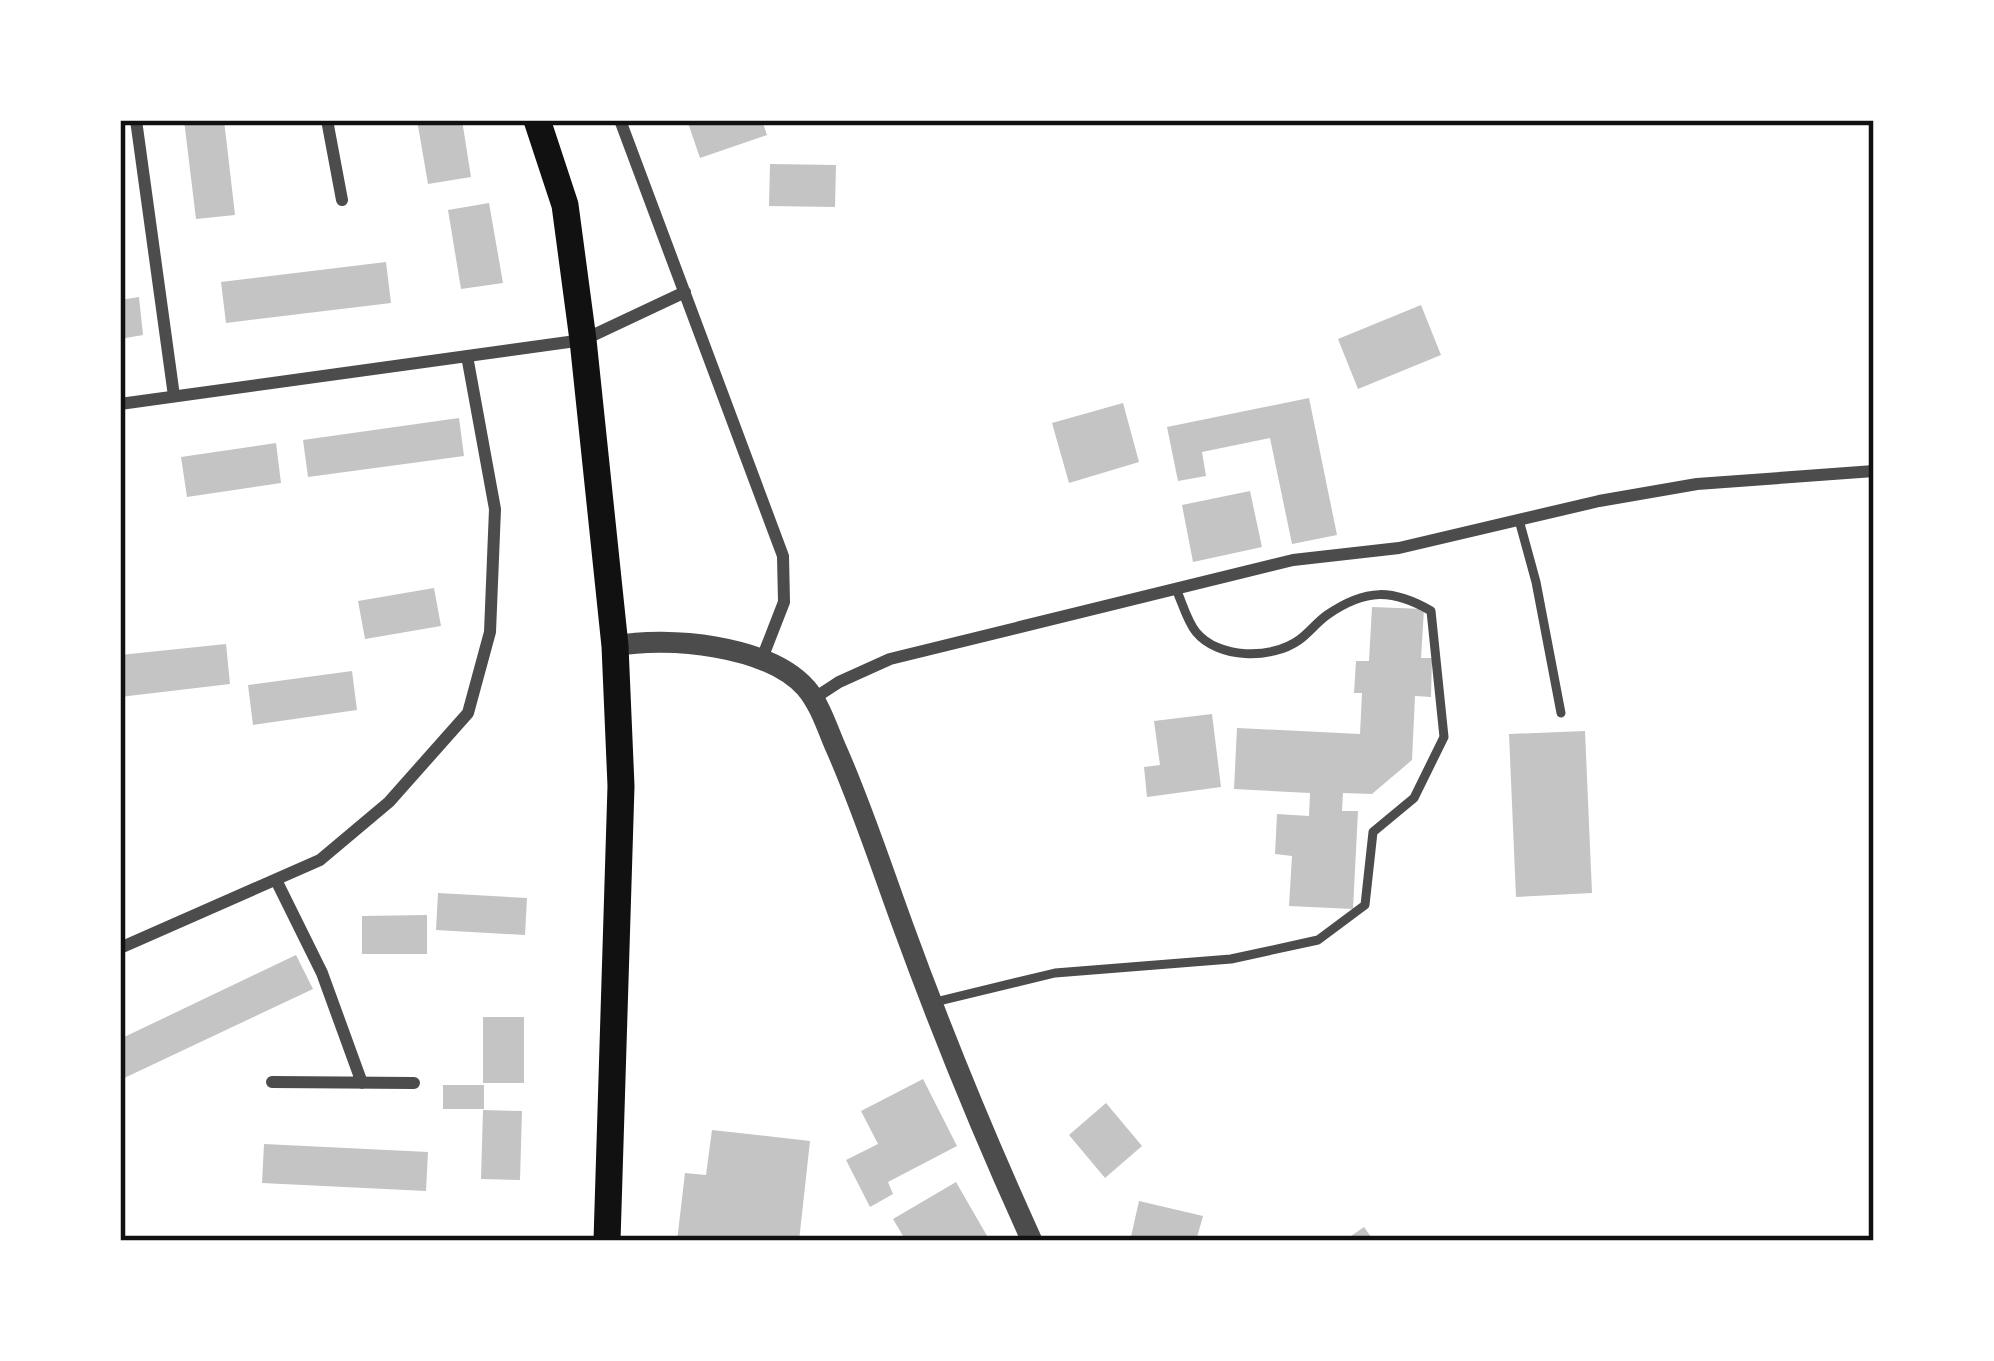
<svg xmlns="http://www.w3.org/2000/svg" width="1994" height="1361" font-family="'Open Sans',sans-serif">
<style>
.building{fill:#c4c4c4}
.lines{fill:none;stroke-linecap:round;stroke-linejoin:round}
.service{stroke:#4c4c4c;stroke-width:9}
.minor{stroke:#4c4c4c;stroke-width:12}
.tertiary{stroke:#4c4c4c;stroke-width:21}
.trunk{stroke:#111;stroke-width:27}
.neatline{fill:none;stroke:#111;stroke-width:4.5}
</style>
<rect width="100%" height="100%" fill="#fff"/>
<path class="building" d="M184,120H224L235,215L196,219Z
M417,120H462L471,177L428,184Z
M687,120H762L767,135L700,158Z
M770,164L836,165L835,207L769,206Z
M489,203L503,283L461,289L448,210Z
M386,262L391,303L226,323L221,282Z
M139,297L143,335L120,339V300Z
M1421,305L1441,355L1358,389L1338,339Z
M1309,398L1337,535L1292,544L1270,438L1202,452L1206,476L1178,481L1167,427Z
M1123,403L1139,462L1069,483L1052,423Z
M459,418L464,456L308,477L303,440Z
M276,443L281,483L187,497L181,457Z
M1250,491L1262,547L1193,562L1182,505Z
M434,588L441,626L365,639L358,601Z
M1372,607L1424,609L1421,658H1432L1431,697L1415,696L1412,760L1372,794L1343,793L1342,811H1358L1353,909L1289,906L1292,856L1275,854L1277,814L1309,816L1310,793L1234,789L1237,728L1360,734L1362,693H1354L1356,661H1369Z
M226,644L230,684L120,697V655Z
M352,671L357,710L253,725L248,685Z
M1212,714L1221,787L1147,797L1144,767L1160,765L1154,721Z
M1585,731L1592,893L1516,897L1509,734Z
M438,893L527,898L525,935L436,930Z
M427,915V954H362V916Z
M296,955L313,989L120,1080V1039Z
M483,1017H524V1083H483Z
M923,1079L957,1146L888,1182L893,1194L870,1207L846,1160L878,1144L861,1111Z
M443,1085H484V1109H443Z
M1106,1103L1142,1146L1105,1178L1069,1135Z
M483,1110L522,1111L520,1180L481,1179Z
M712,1130L810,1141L799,1241H677L685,1173L706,1175Z
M264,1144L428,1152L426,1191L262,1183Z
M956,1182L990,1241H906L893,1219Z
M1139,1201L1203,1216L1196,1241H1130Z
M1364,1227L1374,1241H1344Z"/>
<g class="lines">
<path class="service" d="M1519,520L1536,582L1561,713
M931,1003L1055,973L1231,959L1318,940L1365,905L1373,832L1414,798L1444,737L1431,611C1393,589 1366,588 1327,615C1317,622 1309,633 1299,640C1271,660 1218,659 1196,632C1187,621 1182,602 1176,589"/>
<path class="minor" d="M136,120L174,396
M327,120L342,200
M620,120L783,556L784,602L761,661
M120,404L583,340L685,292
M813,699L839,682L890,659L1293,560L1399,548L1599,501L1697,484L1874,471
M276,880L322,973L362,1083
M120,948L320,860L389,802L468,713L490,632L495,509L467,356
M272,1082L414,1083"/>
<path class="tertiary" d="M615,646C668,636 767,645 806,688C819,703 827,727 835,746C861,804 881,866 903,926C942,1033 985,1138 1032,1241"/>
<path class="trunk" d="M537,120L565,205L583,340L615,646L621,786L607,1241"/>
</g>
<rect width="1994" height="1361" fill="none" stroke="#ffffff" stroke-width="246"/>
<rect x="123" y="123" width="1748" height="1115" class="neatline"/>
</svg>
